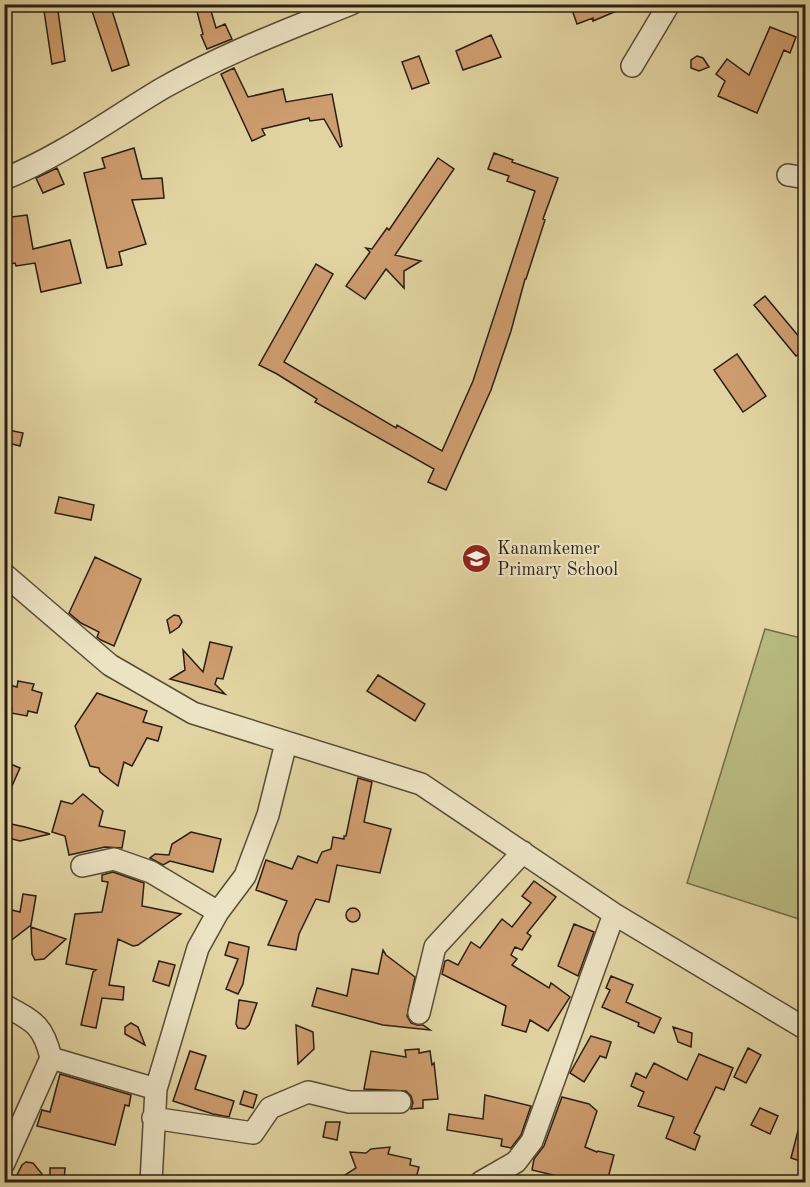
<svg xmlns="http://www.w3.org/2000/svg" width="810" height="1187" font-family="'Old Standard TT',serif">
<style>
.green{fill:#b9bb81;stroke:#726c4a;stroke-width:1.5}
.building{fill:#ce9d6f;stroke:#2a1e12;stroke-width:1.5}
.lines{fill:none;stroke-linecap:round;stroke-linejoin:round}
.minor-casing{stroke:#584c36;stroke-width:24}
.minor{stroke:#ece3c3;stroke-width:21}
.labels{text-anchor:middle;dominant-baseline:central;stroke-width:4.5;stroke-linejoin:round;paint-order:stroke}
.poi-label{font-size:18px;fill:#2a1e12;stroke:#ece3c3;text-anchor:start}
</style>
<rect width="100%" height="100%" fill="#e2d4a2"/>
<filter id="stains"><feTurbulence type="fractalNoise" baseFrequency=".00333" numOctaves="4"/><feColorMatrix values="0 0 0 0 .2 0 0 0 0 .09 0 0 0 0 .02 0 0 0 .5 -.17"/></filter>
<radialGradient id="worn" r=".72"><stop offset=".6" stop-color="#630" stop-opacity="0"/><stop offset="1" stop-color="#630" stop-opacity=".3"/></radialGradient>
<path class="green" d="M765,629L805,639V921L687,883Z"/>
<path class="building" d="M43,4H57L65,61L52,64Z
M103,4H110L129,65L112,71L91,8Z
M195,4H209L216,28L225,24L232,39L207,49L201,35L203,34Z
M570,4H626V7L593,21V18L577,24Z
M770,27L796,37L790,53L784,50L757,113L718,96L725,81L716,74L727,59L749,75Z
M491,35L501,57L463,70L456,51Z
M419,56L429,83L412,89L402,62Z
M697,56L703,58L709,67L699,71L691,68V60Z
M234,68L248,97L283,89L286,102L332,94L342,146L340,147L324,119L310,121L309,118L262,129L265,135L252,141L221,74Z
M134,148L142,179L162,178L164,198L132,200L146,244L119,252L122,265L107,268L84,173L105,168L102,158Z
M494,153L513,160L512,162L558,178L543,219L545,220L526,279H525L511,331L491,390L446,490L428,482L434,469L315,402L317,399L277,374L259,365L316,264L333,274L284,362L396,428L397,425L442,451L473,381L535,191L507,181L509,176L488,169Z
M438,158L454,169L395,255L421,261L404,271V288L386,269L365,299L346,286L370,252L366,248L372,249L387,228L389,230Z
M57,168L64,184L43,193L36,178Z
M27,215L33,249L70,240L81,283L41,292L35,263L16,266L15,263L4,265V218Z
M765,296L806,345V349L796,356L754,305Z
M737,354L766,396L743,412L714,370Z
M4,429L23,433L20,446L4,442Z
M59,497L94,505L91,520L55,513Z
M95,557L141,579L114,646L101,640L97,637L99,632L81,623L69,613Z
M174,615L179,616L182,622L179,627L170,633L167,620Z
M210,642L232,647L223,679L217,678L215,684L225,694L170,679L185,670L183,650L203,672Z
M378,675L425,704L415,721L367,691Z
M18,681L34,684L32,690L42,693L37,713L28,711L27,716L11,713L12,708L5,706L9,685L17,687Z
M97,693L147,711L143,722L162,727L158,741L147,738L132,766L124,762L118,786L100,772L99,768L90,766L75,726Z
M8,763L20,768L4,804V771Z
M358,778L372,782L364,822L391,829L380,873L337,865L329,902L316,899L299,934L296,950L268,945L287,901L256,890L266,860L292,869L298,856L317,863L322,852L331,849L333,837L344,839V836H346Z
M83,794L103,811L99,826L125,831L122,848L105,847L69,855L65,836L52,832L61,801L72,804Z
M11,824L25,827L50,834L20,841L8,838Z
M191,832L221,839L213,872L170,861L163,865L150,858L155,854L169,855L172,844Z
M113,872L144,883L142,906L181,914L138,945L133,946L118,939L109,985L124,987L123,1000L102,998L96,1028L81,1025L93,972L96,970L66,964L75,914L102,912L108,882L102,881V875Z
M534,881L556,897L527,933L531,936L522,950L515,947L511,955L517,959L512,965L549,988L551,983L570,997L548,1031L530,1020L526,1032L502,1025L506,1006L442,974L445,961L448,960L458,965L471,942L480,948L502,919L512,927L531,903L522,896Z
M23,894L36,896L31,925L4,946V908L20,912Z
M346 915a7 7 0 1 1 14 0a7 7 0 1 1-14 0Z
M574,924L594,932L578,976L558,966Z
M31,927L66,939L44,959L35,960L32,954Z
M229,942L249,947L243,984L238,994L226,989L238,959L225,955Z
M383,950L386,955L415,977L407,1016L411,1023L417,1025H423L430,1030L383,1025L312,1006L317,988L347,996L352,969L378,974Z
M159,961L175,965L169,986L153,981Z
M611,976L633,985L626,1002L661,1018L654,1033L638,1026L639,1023L602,1007L610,990L606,988Z
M239,1000L257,1003L249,1025L245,1029L238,1028L236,1024Z
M131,1023L138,1027L145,1045L125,1034V1027Z
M296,1025L313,1032L314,1049L298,1064Z
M673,1027L692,1033L691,1047L678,1042Z
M591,1036L611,1042L606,1058L600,1056L584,1082L570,1073Z
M748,1048L761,1055L746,1083L734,1077Z
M419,1049V1053L430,1051L432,1065L434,1063L438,1099L423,1100V1108L411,1109L413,1103L411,1096L406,1091L364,1089L371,1051L406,1057L405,1050Z
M190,1051L206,1056L195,1089L234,1101L229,1117L213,1114L173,1101Z
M699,1054L733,1068L724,1090L716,1087L694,1133L700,1136L695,1150L666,1138L674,1117L638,1106L644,1092L631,1086L636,1073L646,1078L654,1063L687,1080Z
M60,1074L131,1095L129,1106L125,1105L115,1145L37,1126L42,1110L50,1112Z
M244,1091L257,1095L253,1108L240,1104Z
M485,1095L531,1106L521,1135L511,1148L501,1146L502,1139L447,1130L449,1114L483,1119Z
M562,1097L589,1104L597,1111L585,1147L597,1152L598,1151L614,1155L607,1182H582L532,1170L534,1159L544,1146Z
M760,1108L778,1116L770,1134L751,1125Z
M801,1119L806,1120V1163L791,1158Z
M326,1122H340L337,1140L323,1137Z
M390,1147L388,1154L411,1159L410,1165L419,1167L415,1182H334L356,1168L350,1152L366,1153L371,1149Z
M26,1162L33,1163L42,1174L29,1177L17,1175L22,1165Z
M50,1168H65L64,1182H50Z"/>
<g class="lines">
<defs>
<path id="minor" d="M632,66L669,4
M788,175L806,178
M4,179C61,156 111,119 163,88C223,54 287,30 351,4
M4,574L110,665L193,713L421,784L614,914L806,1029
M82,866L114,859L151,872L218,912
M4,1005C33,1021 43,1024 51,1058L156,1089L151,1182
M419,1013L435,947L523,852
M156,1089L198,948L218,912L245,876L268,815L286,743
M153,1118L253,1133L270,1108L308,1092L349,1102H400
M4,1163L51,1058
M481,1182L516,1162L532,1141L614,914"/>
</defs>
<use href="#minor" class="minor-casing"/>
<use href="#minor" class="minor"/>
</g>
<defs>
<symbol id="school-disc" viewBox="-11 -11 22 22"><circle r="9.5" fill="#8f2418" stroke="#ece3c3"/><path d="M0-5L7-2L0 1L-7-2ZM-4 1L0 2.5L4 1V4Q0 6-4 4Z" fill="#fff"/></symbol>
</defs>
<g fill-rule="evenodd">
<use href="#school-disc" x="460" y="542" width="33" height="33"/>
</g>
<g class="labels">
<g class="poi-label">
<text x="497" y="549">Kanamkemer<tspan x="497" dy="21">Primary School</tspan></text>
</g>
</g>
<rect width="810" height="1187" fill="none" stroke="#e2d4a2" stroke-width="24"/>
<rect x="6" y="6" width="798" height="1175" fill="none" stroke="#2a1e12" stroke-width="3"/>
<rect x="12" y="12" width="786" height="1163" fill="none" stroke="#2a1e12" stroke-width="1.5"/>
<rect width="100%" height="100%" filter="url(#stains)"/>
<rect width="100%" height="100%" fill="url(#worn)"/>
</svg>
